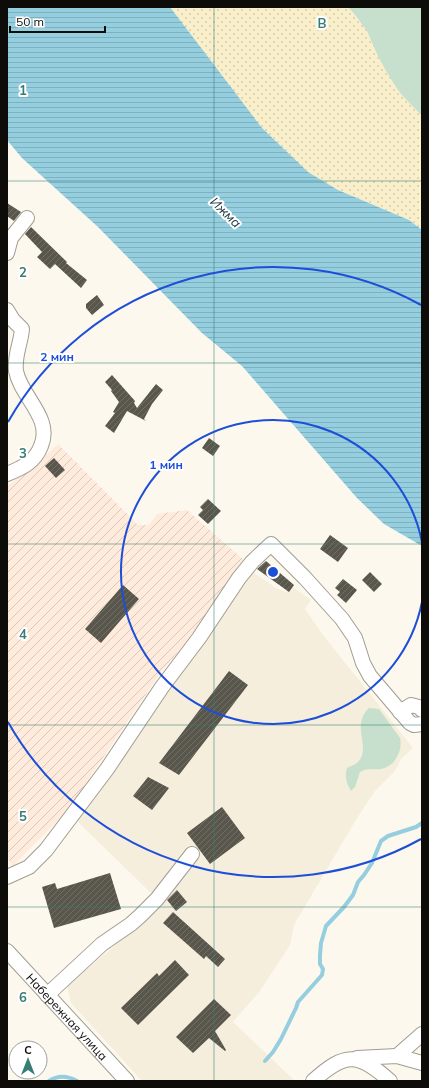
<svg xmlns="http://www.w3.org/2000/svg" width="429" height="1088" font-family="Mulish,sans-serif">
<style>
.built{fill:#f5eedc}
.industrial{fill:url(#industrial-furrows)}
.grass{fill:#c6e0cd}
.sand{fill:url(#sand-dots)}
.water{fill:url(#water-rules)}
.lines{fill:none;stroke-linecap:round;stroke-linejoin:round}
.stream{stroke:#94cedf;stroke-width:4}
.building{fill:url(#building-hatch)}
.minor-casing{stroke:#a19d93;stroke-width:16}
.minor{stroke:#fff;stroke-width:14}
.grid{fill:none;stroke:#367d76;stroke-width:1;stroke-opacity:0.55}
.ring{fill:none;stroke:#1d4ed8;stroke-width:2}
.labels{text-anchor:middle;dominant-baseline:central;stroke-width:4;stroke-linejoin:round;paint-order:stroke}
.street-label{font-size:12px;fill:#0d0c09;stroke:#fff}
.water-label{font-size:13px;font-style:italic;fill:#112f36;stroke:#fff}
.grid-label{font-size:13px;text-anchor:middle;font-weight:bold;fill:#367d76;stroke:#fff;stroke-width:4;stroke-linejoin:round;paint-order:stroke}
.centre{fill:#1d4ed8;stroke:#fff;stroke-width:2}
.ring-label{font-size:12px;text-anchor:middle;font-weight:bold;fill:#1d4ed8;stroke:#fff;stroke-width:4;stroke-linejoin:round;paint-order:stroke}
</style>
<defs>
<pattern id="industrial-furrows" width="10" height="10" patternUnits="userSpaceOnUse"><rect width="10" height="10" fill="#feebdb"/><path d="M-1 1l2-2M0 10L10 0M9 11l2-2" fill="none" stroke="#d8c8bb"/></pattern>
<pattern id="sand-dots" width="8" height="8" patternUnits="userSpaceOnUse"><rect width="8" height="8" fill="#f9efca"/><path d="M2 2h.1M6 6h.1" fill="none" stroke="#d4ccac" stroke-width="1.8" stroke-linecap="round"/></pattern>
<pattern id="water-rules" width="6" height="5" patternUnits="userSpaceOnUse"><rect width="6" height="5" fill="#94cedf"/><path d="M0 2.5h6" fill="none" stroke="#7eb0be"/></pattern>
<pattern id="building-hatch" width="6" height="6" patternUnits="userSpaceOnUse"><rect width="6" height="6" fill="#59564c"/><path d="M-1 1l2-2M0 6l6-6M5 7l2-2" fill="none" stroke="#706e66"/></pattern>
</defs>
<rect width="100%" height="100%" fill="#fdf8ed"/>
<path class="built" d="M250,570L276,588L286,592L291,586L311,600L305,609L323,635L413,748L401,759L395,771L375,791L357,818L294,925L290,945L260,991L233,1022L295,1081H142L71,1003L67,986L151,915L157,899L78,822V819Z"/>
<path class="industrial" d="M58,444L138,525H149L157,514L187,510L245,561L182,647L161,672L67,811L12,867L7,855V486L28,472Z"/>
<path class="grass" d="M347,7H422V116C404,101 391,82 381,62C370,43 365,22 347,7Z
M369,708L379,709L400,738C403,750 395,767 381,769C373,770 366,768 360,772L355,787L351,791C347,784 344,777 347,768C350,766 355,765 358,762C372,747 350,726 369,708Z"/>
<path class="sand" d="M170,7L349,8L367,31L380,61L399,92L422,116V230L409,220L338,190L308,172L262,128Z"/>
<path class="water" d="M7,7H170L262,128L308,172L338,190L409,220L422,230V546L384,524L357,498L242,366L202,333L98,227L22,158L7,140Z"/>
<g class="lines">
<path class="stream" d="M265,1061L273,1052L281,1039L296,1008L298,1002L322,975L323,969L320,964V955L321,943L326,926L344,907L353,895L358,882L364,875L372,863L381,841L388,836L416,827L422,823
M49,1081C58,1075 68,1076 77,1081"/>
</g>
<path class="building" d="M7,203L21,212L14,221L7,216Z
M31,227L67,262L66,263L87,280L81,288L55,264L50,269L37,257L42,252L25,234Z
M97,295L104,305L92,315L86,308V304Z
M112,375L135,401L134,403L137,408L156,384L163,390L152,404L144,419L146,421L127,411L114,433L105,426L115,413L113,412L119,402L111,391L112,390L105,382Z
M209,438L220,446L213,456L202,448Z
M54,458L65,470L56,478L45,466Z
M208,499L221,511L208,524L198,515L203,510L200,507Z
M330,535L348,548L338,562L320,549Z
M266,561L294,585L289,592L257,569Z
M370,572L382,584L374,592L362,580Z
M343,579L357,590L346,603L337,595L340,592L335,588Z
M123,585L139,599L101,643L85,629Z
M229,671L248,685L179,775L159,763Z
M148,777L169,788L152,810L133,796Z
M222,807L245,838L210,864L187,833Z
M110,873L121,909L54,928L42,887L55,883L57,889Z
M177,890L187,902L176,911L167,900Z
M173,912L225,959L218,967L206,956L204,959L163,923Z
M175,960L189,975L138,1025L121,1008L157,973L159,976Z
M214,999L231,1015L215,1031L226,1050L225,1051L209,1038L193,1053L176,1037Z"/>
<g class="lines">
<defs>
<g id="minor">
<path d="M7,253L11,238L27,218"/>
<path d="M7,310L13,320L22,329C21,343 14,356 16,371C21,397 53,418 41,446C35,462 22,468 7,474"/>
<path d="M400,712L411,705L419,707L422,710"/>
<path d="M7,877L29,867L46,850L107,769L162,687L199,638L239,578L252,562L271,544L305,578L342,619L355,638L363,663L370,676L410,723L414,725L422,724"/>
<path id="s1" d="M7,951L127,1081"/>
<path d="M47,995L102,944L131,924L140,916L157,899L192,854"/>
<path d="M397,1056L422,1034"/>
<path d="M357,1058L397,1056L422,1063"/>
<path d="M313,1081C345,1052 358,1052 390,1081"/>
</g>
</defs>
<use href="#minor" class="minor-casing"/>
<use href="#minor" class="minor"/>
</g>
<path class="grid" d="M214,7V1081M7,181H422M7,363H422M7,544H422M7,725H422M7,907H422"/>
<g class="ring">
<path d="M422 602A152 152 0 1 1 422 542"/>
<path d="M421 839A305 305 0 0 1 8 722M8 422A305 305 0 0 1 421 305"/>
</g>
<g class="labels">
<g class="street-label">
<text stroke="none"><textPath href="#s1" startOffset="89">Набережная улица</textPath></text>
</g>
<g class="water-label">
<text transform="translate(226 212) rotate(44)">Ижма</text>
</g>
</g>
<g class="grid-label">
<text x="322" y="28">B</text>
<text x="23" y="95">1</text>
<text x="23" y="277">2</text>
<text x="23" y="458">3</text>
<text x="23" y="639">4</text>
<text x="23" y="821">5</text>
<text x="23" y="1002">6</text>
</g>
<circle cx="273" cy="572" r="6" class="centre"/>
<g class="ring-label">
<text x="57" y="361">2 мин</text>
<text x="166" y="469">1 мин</text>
</g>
<rect width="429" height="1088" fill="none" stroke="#0d0c09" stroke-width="16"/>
<g transform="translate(28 1060)"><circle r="19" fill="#ffffff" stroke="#9e9e9d"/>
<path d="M0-3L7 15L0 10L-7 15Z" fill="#367d76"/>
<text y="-6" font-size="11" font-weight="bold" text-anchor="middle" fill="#0d0c09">С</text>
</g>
<path d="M10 26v6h95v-6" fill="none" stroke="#0d0c09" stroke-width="2"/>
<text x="16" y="26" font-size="12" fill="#0d0c09" stroke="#ffffff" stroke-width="3" paint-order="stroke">50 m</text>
</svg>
